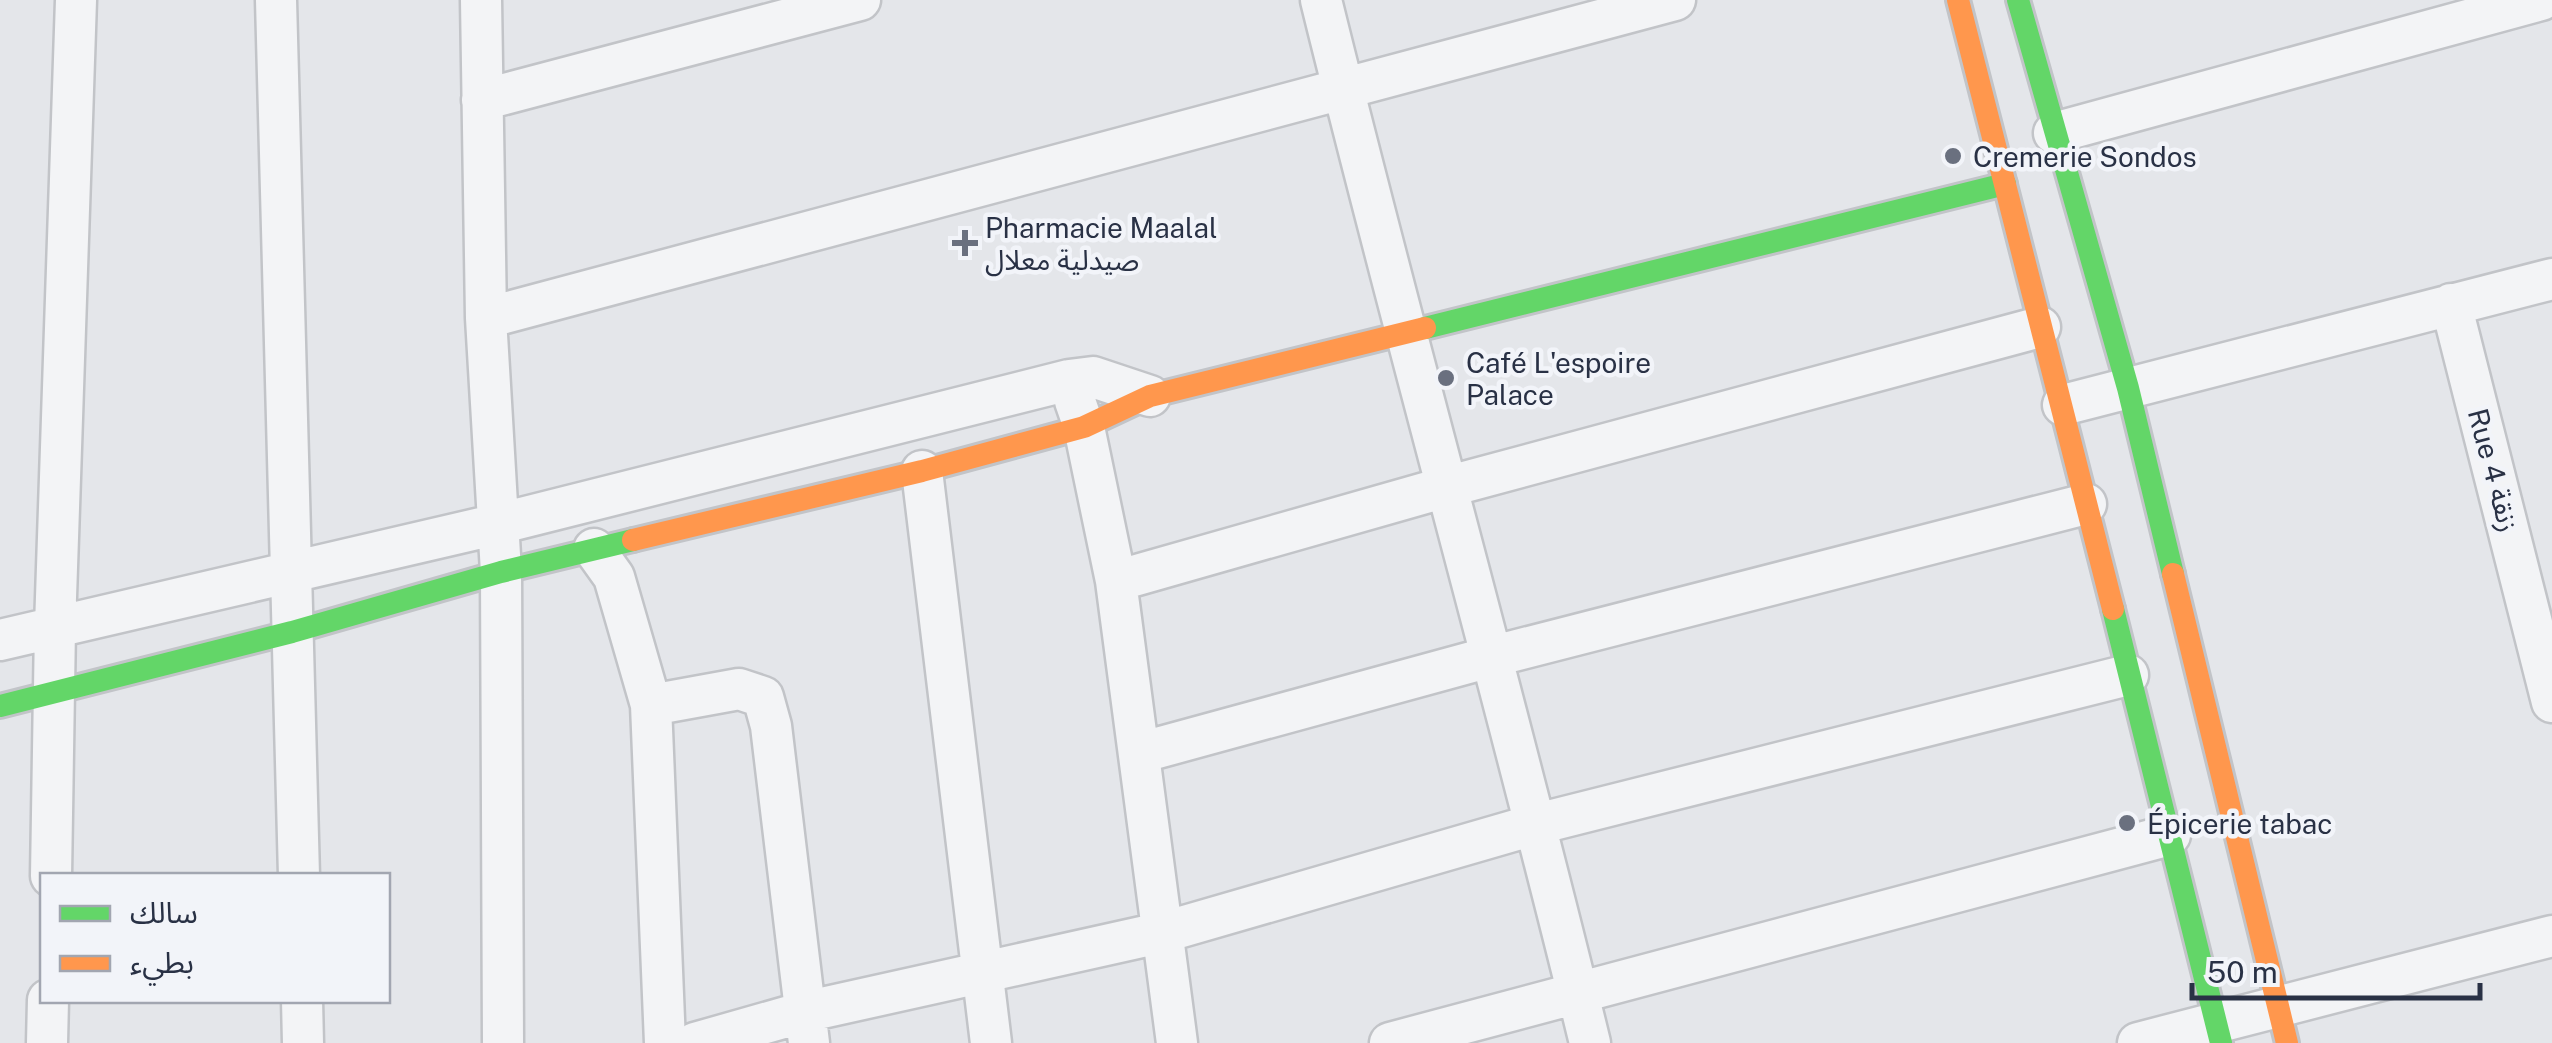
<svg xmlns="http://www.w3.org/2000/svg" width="2552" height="1043" font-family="'Public Sans','Noto Sans Arabic',sans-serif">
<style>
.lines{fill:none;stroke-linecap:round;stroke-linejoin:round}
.street-casing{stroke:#c2c4c8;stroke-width:45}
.fast-casing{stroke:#c2c4c8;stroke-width:28}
.slow-casing{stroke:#c2c4c8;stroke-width:28}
.street{stroke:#f3f4f6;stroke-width:40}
.fast{stroke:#63d668;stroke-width:22}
.slow{stroke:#ff974d;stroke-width:22}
.poi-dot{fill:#6a707f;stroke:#f2f4f9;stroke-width:4}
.labels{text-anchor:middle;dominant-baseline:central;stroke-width:9;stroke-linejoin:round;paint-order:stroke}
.poi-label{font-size:28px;fill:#293145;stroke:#f2f4f9;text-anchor:start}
.street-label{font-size:28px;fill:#293145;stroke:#f2f4f9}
</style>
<rect width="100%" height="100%" fill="#e4e6ea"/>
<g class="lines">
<defs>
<path id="street" d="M276,0L299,876
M481,0L486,318L501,572L503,1043
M1321,0C1407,349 1505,694 1590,1043
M482,100L860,0
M2054,133L2541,0
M2451,304L2552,702
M486,318L1675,0
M1075,401L1084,427L1116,581L1177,1043
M2063,405L2552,279
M922,471L991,1043
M594,549L614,577L651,705L665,1043
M1116,581L1446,487L2040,327
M0,640L498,524L1069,380L1093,377L1150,396
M651,705L739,689L763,697L771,726L809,1043
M1139,753L1490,657L2086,504
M51,876L55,627L76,0
M302,1000L303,1043
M47,1043L48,1000
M695,1043L804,1012L1164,932L1537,824L2128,675
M1390,1043L2170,835
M2138,1043L2552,936"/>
<path id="fast" d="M2018,0L2128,388L2173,574
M1425,328L2005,184
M2113,609L2221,1043
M0,706L292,632L501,572L633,540"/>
<path id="slow" d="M1958,0L2113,609
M633,540L922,471L1084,427L1150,396L1425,328
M2173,574L2287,1043"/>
</defs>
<use href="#street" class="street-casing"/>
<use href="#fast" class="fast-casing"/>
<use href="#slow" class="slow-casing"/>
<use href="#street" class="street"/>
<use href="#fast" class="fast"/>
<use href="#slow" class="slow"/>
</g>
<g class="poi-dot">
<circle cx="1953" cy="156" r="10"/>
<path d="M960 228h10v10h10v10h-10v10h-10v-10h-10v-10h10z"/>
<circle cx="1446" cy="378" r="10"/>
<circle cx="2127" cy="823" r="10"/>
</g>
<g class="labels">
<g class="poi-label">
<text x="1973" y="156">Cremerie Sondos</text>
<text x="985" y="227">Pharmacie Maalal<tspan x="985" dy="32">صيدلية معلال</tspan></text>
<text x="1466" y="362">Café L'espoire<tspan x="1466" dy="32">Palace</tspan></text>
<text x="2147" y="823">Épicerie tabac</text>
</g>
<g class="street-label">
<text transform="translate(2494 470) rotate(75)">Rue 4 زنقة</text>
</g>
</g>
<rect x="40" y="873" width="350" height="130" fill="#f2f4f9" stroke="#a2a6b1" stroke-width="2.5"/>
<rect x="60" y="906" width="50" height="15" fill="#63d668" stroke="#a2a6b1" stroke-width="2.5"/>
<text x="130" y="923" font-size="30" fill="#293145">سالك</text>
<rect x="60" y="956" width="50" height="15" fill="#ff974d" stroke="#a2a6b1" stroke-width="2.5"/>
<text x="130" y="973" font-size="30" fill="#293145">بطيء</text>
<path d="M2192 983v15h288v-15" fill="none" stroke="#293145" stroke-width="5"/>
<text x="2207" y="983" font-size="30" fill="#293145" stroke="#f2f4f9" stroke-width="8" paint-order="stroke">50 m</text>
</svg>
